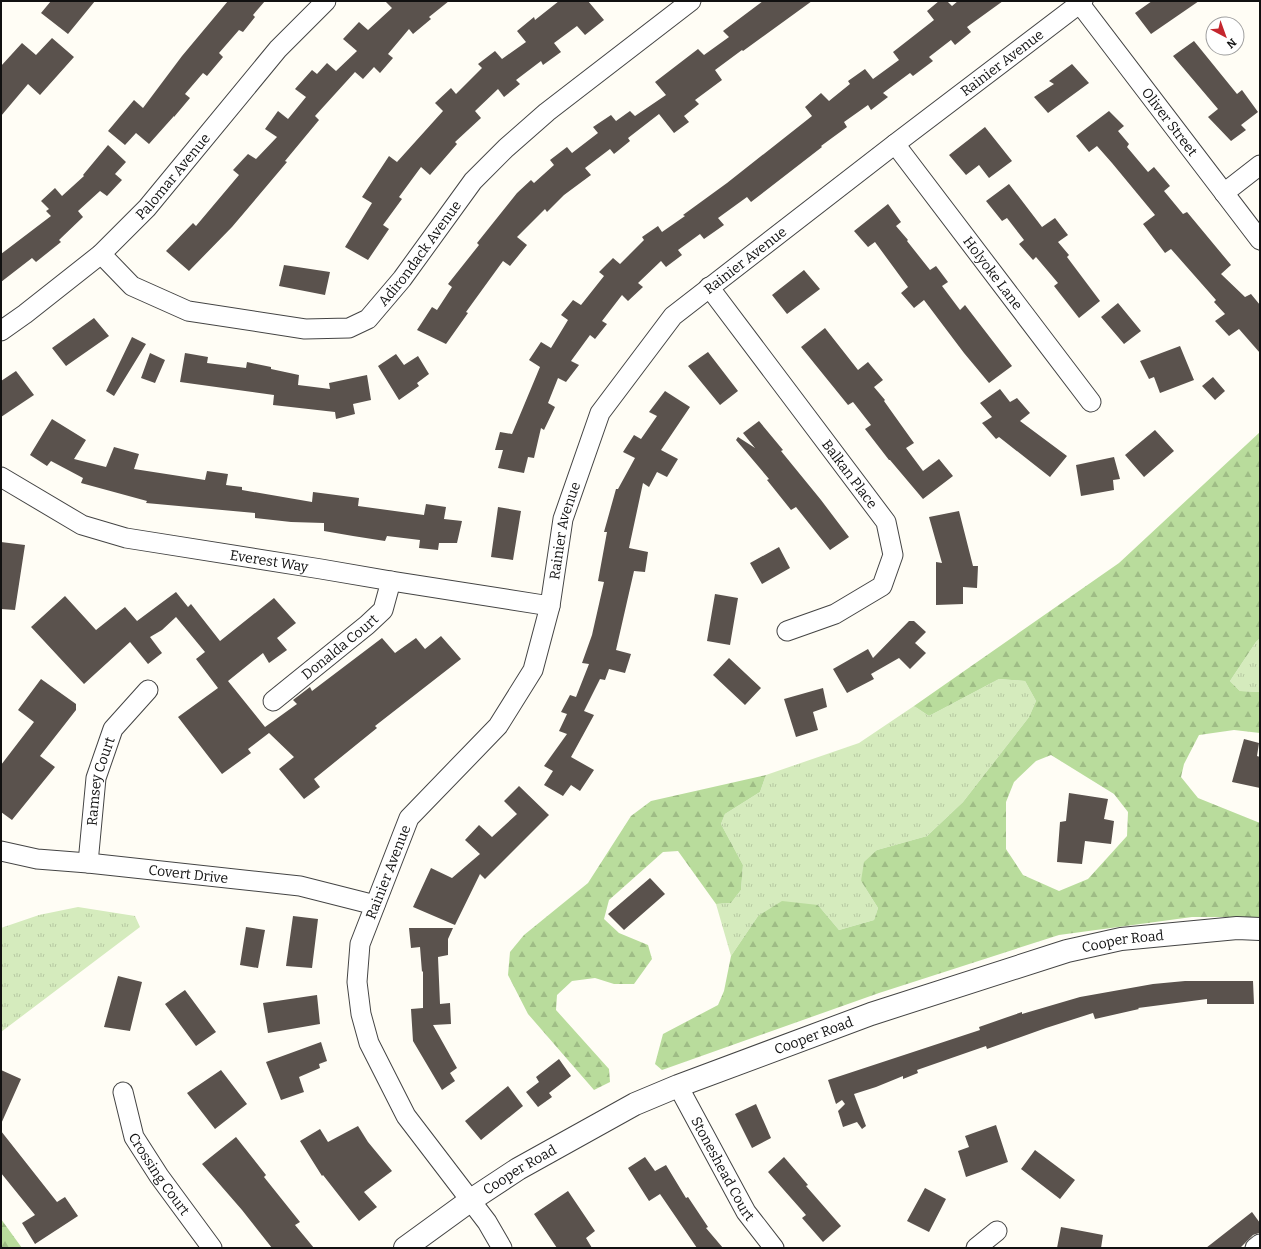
<svg xmlns="http://www.w3.org/2000/svg" width="1261" height="1249" font-family="Bitter,serif">
<style>
.grass{fill:url(#grass-tufts)}
.forest{fill:url(#forest-firs);fill-rule:evenodd}
.building{fill:#5a524d}
.lines{fill:none;stroke-linecap:round;stroke-linejoin:round}
.minor-casing{stroke:#444;stroke-width:21}
.tertiary-casing{stroke:#444;stroke-width:24}
.minor{stroke:#fff;stroke-width:19}
.tertiary{stroke:#fff;stroke-width:22}
.labels{text-anchor:middle;dominant-baseline:central;stroke-width:4;stroke-linejoin:round;paint-order:stroke}
.street-label{font-size:14px;fill:#111;stroke:#fff}
</style>
<defs>
<pattern id="grass-tufts" width="24" height="20" patternUnits="userSpaceOnUse"><rect width="24" height="20" fill="#d5ebbd"/><path d="M3 7l-1-3M5 7V3M7 7l1-3M15 17l-1-3M17 17v-4M19 17l1-3" fill="none" stroke="#b6c8a1"/></pattern>
<pattern id="forest-firs" width="22" height="20" patternUnits="userSpaceOnUse"><rect width="22" height="20" fill="#b9dc9c"/><path d="M5 1l3.5 6h-7zM16 11l3.5 6h-7z" fill="#9ebc85"/></pattern>
</defs>
<rect width="100%" height="100%" fill="#fffdf5"/>
<path class="grass" d="M1260,638V692L1240,691L1230,681L1256,642Z
M999,679L1025,681L1036,701L1029,717L963,802L927,836L877,850L861,881L878,908L874,920L839,930L818,905L758,916L731,956L716,904L731,903L741,890L743,865L721,824L725,814L760,792L766,775L859,743L914,706L929,716Z
M78,907L135,916L140,927L1,1032V928L39,915Z"/>
<path class="forest" d="M1260,432V638L1256,642L1230,681L1240,691L1260,692V733L1234,730L1199,735L1184,764L1181,777L1198,798L1260,823V917H1192L1059,935L879,993L662,1070L655,1064L663,1034L718,1005L724,991L731,956L758,916L782,901L818,905L839,930L874,920L878,908L861,881L864,862L877,850L927,836L963,802L1029,717L1036,701L1025,681L999,679L929,716L914,706L1119,563ZM1051,755L1114,794L1128,812L1127,836L1088,879L1059,891L1023,875L1006,849V802L1014,782L1036,761Z
M766,775L760,792L725,814L721,824L743,865L741,890L731,903L716,904L678,851L663,852L609,900L604,919L619,933L648,945L652,959L634,984H614L595,978L572,981L557,995L556,1010L609,1069L610,1082L594,1090L528,1014L508,975L510,952L524,935L588,883L631,816L651,801Z
M1,1219L22,1248H1Z"/>
<path class="building" d="M51,1H95L68,34L41,13Z
M228,1H265L253,15L255,17L243,32L239,30L219,53L223,57L207,76L203,73L185,94L190,98L174,117V116L149,144L136,133L125,145L108,131L134,100L143,108L182,56Z
M385,1H449L429,17L431,19L413,34L409,29L388,54L393,58L380,73L374,67L363,79L355,72L315,116L319,120L285,161L287,162L232,227L189,271L166,251L193,223L196,226L239,175L233,170L248,154L256,159L277,137L265,129L278,111L288,119L306,97L295,89L312,70L317,74L327,63L336,71L357,51L343,39L359,22L368,30L392,8Z
M559,1H588L604,20L585,35L577,26L554,43L561,52L543,65L541,61L516,80L520,84L504,97L498,89L475,111L481,118L455,142L457,144L430,175L421,167L399,197L402,199L383,225L389,229L368,260L345,247L372,203L362,197L389,156L397,162L443,111L435,103L451,88L456,94L482,68L478,64L495,51L502,59L526,42L517,31L534,17L535,20Z
M763,1H812L743,51L742,50L715,70L722,80L695,100L699,104L684,116L689,122L674,133L659,114L628,138L630,141L614,154L610,149L585,168L591,175L564,195L547,212L545,209L517,237L527,245L510,266L503,261L466,312L468,313L446,344L417,330L432,307L437,310L452,287L448,284L479,245L477,243L517,193L531,180L534,183L554,165L550,160L567,147L572,153L598,133L593,127L611,115L616,121L630,111L635,116L666,95L655,82L698,49L704,55L729,37L723,31Z
M939,1H947L952,6L958,1H1003L967,27L971,32L955,45L951,40L929,57L933,61L913,76L910,73L883,93L888,97L871,110L868,105L844,122L847,127L821,146L822,147L751,202L747,197L718,218L724,225L704,239L700,234L678,250L682,255L666,267L661,261L638,283L643,287L628,301L622,295L602,321L607,324L595,339L590,335L571,361L579,365L566,382L558,378L548,403L555,407L544,430L541,428L534,458L528,457L524,473L498,468L503,450H495L500,432L512,434L540,367L529,360L541,342L551,348L568,320L561,315L573,300L581,305L604,276L599,272L613,258L620,264L644,240L642,237L658,226L662,232L685,216L683,215L727,183L812,116L805,107L821,93L829,101L850,84L848,81L865,69L873,79L899,60L893,52L934,20L927,11Z
M1152,1H1199L1151,34L1135,13Z
M52,38L74,57L40,95L28,84L1,116V66L22,43L36,55Z
M1194,41L1237,94L1242,90L1258,112L1241,125L1246,130L1231,141L1208,117L1218,109L1173,56Z
M1072,64L1089,83L1048,113L1034,97L1054,84L1049,81Z
M1109,111L1124,126L1118,131L1129,144L1127,147L1148,172L1154,167L1170,186L1164,191L1183,214L1187,212L1231,265L1221,274L1245,297L1251,294L1260,305V353L1239,329L1229,336L1215,321L1225,314L1214,302L1216,300L1171,249L1165,253L1143,224L1155,215L1112,163L1097,146L1089,152L1076,136Z
M985,127L1012,161L989,178L979,165L966,175L949,155Z
M108,145L126,162L115,174L122,180L107,196L100,191L78,211L83,217L59,240L61,242L36,262L32,258L1,282V254L51,216L46,211L49,209L41,201L55,188L62,196L84,176L83,175Z
M1009,184L1042,227L1055,218L1068,235L1058,242L1069,255L1067,257L1100,301L1079,318L1054,286L1058,283L1036,257L1033,260L1019,244L1024,240L1007,218L1002,221L986,201Z
M888,204L901,222L896,226L908,240L907,241L930,270L936,266L948,282L942,286L960,310L965,305L1012,366L989,383L964,353L924,300L914,308L901,293L908,287L875,242L868,247L854,231Z
M284,265L330,272L325,295L279,286Z
M804,270L820,289L787,314L772,295Z
M1118,303L1141,331L1124,344L1101,317Z
M94,318L109,336L66,366L52,348Z
M825,328L858,370L868,362L883,380L874,387L885,400L884,401L914,443L906,448L923,471L939,459L953,476L923,499L890,460H889L865,429L871,425L853,402L848,405L801,347Z
M132,337L146,344L114,396L106,391Z
M1180,346L1194,380L1160,393L1154,377L1149,379L1140,361Z
M708,352L738,391L720,405L688,366Z
M150,353L165,360L155,383L141,378Z
M185,353L208,357L207,363L246,368L247,362L271,367V369L299,375L298,385L330,389L329,383L367,375L371,400L353,404L355,414L336,419L335,412L273,405L274,395L180,382Z
M396,354L404,365L418,356L429,374L417,383L419,386L399,400L378,366Z
M16,371L34,395L1,417V381Z
M1213,377L1225,391L1215,400L1202,386Z
M1000,389L1010,402L1017,398L1030,413L1020,421L1067,456L1050,477L999,437L996,439L982,423L992,417L980,403Z
M665,391L690,407L661,450L678,459L667,477L657,472L649,487L643,483L629,548L648,552L645,572L634,571L616,650L631,654L625,673L609,669L605,680L600,679L584,711L594,715L571,757L594,770L580,791L571,785L563,796L544,785L553,771L544,766L567,734L559,731L567,714L561,712L570,695L576,697L589,664L582,663L592,635L604,582L598,581L607,532H604L616,489H618L635,458L623,452L634,435L641,439L657,416L649,412Z
M52,419L86,440L74,459L106,467L114,447L139,454L134,469L205,480L207,471L228,474L226,485L242,487V490L312,502L313,492L359,498L358,506L424,515L426,504L446,507L444,519L462,521L457,543H439L438,550L419,548L420,540L387,536L385,541L353,536L324,531V523L291,522L255,518V513L146,503L147,501L81,483L83,478L51,461L47,466L30,455Z
M759,421L783,450L781,451L821,500L849,537L830,550L796,507L791,510L767,480L769,479L736,440L738,437L755,448L743,433Z
M1155,430L1174,451L1144,477L1125,455Z
M1114,457L1120,479L1113,480L1114,490L1081,496L1076,465Z
M498,507L521,511L513,560L491,557Z
M959,511L973,566H978L977,588L963,587V604L936,605V562L942,563L929,517Z
M1,542L25,545L15,610L1,609Z
M779,547L790,568L762,584L750,563Z
M176,592L188,607L191,604L220,641L274,598L296,623L277,638L287,650L269,663L263,653L228,681L265,727L297,704L293,700L310,687L312,691L382,638L395,653L416,638L425,649L441,636L461,659L375,726L377,728L314,779L320,787L304,799L279,769L294,757L269,733L248,749L251,753L222,774L178,717L218,688L196,659L205,652L176,617L162,630L150,637L162,653L148,664L130,642L84,684L31,627L65,596L96,630L125,607L137,621Z
M715,594L738,598L730,645L707,641Z
M909,621H914L926,632L915,643L926,653L910,669L899,658L871,674L874,679L847,693L833,669L868,649L873,658Z
M729,658L761,688L745,705L713,675Z
M41,679L76,704V710L40,756L55,767L12,820L1,812V765L34,722L18,710Z
M823,688L827,707L813,712L818,730L796,737L784,699Z
M1244,739L1259,743L1257,756L1260,757V788L1232,782Z
M519,786L549,815L485,879L480,874L455,925L413,907L431,868L452,878L480,854L465,840L479,825L492,837L517,814L504,801Z
M1069,793L1108,799L1104,819L1114,821L1111,844L1085,841L1082,864L1057,862L1060,822L1066,821Z
M650,878L665,894L624,930L608,914Z
M293,916L318,919L312,968L286,966Z
M246,927L265,930L258,968L240,965Z
M409,928H453L448,939V955L438,957L440,1004L450,1003L451,1024L433,1025L457,1068L450,1073L455,1081L442,1090L413,1041L411,1009L423,1008V971L422,972L420,947L411,948Z
M118,976L142,982L130,1031L104,1027Z
M1185,981H1253L1254,1004H1207V999L1138,1008L1139,1009L1095,1019L1093,1013L1046,1028L987,1049L986,1046L917,1070L918,1073L903,1079V1076L876,1087L854,1094L866,1126L862,1129L857,1122L843,1127L838,1111L845,1104L842,1100L836,1104L828,1080L980,1030L979,1027L1022,1012V1014L1080,997L1153,984Z
M185,990L216,1032L196,1046L165,1004Z
M317,995L320,1024L268,1033L263,1003Z
M321,1042L327,1061L319,1064L320,1068L299,1077L304,1092L281,1100L266,1062Z
M559,1059L571,1076L549,1093L552,1097L538,1107L526,1092L539,1082L536,1077Z
M1,1070L21,1079L1,1124Z
M221,1070L247,1104L215,1129L187,1093Z
M508,1086L523,1106L481,1140L465,1121Z
M756,1104L771,1138L752,1148L735,1114Z
M996,1125L1008,1162L966,1177L958,1151L969,1147L965,1136Z
M358,1126L368,1142L392,1171L364,1192L377,1207L359,1221L323,1175L322,1176L300,1141L320,1129L328,1142Z
M1,1131L57,1202L65,1197L78,1216L35,1244L22,1223L35,1215L1,1173Z
M236,1137L266,1175L264,1177L300,1222L295,1225L314,1248H272L242,1210L202,1164Z
M1035,1150L1075,1180L1060,1199L1021,1169Z
M645,1157L655,1171L666,1165L686,1198L688,1197L708,1227L706,1228L723,1248H697L660,1194L649,1201L628,1168Z
M784,1157L808,1185L806,1186L841,1226L823,1242L802,1218L806,1215L768,1172Z
M925,1188L946,1199L929,1232L907,1221Z
M568,1191L595,1231L586,1238L592,1248H557L534,1214Z
M1252,1212L1260,1223L1259,1233L1253,1235L1240,1248H1206Z
M1061,1227L1103,1235L1101,1248H1057Z"/>
<g class="lines">
<defs>
<g id="minor">
<path id="s1" d="M1080,4L1260,240"/>
<path id="s2" d="M895,144L1091,402"/>
<path d="M1224,193L1260,165"/>
<path id="s3" d="M101,254L132,286L188,311L305,329L349,328L368,319L402,279L473,181L506,148L547,112L691,1"/>
<path id="s4" d="M709,287L886,522L893,555L882,586L835,614L787,631"/>
<path id="s5" d="M1,331L25,314L101,254L147,208L278,49L326,1"/>
<path id="s6" d="M1,477L82,525L126,538L321,569L391,581L550,606"/>
<path id="s7" d="M273,701L367,625L383,610L391,581"/>
<path id="s8" d="M1,851L37,859L88,863L300,886L375,905"/>
<path id="s9" d="M88,863L96,778L113,729L148,690"/>
<path id="s10" d="M678,1086L746,1212L774,1248"/>
<path id="s11" d="M123,1092L134,1137L159,1176L212,1248"/>
<path id="s12" d="M502,1248L487,1222L406,1116L369,1043L361,1014L357,982L360,944L409,818L498,726L533,670L550,606L563,519L600,413L673,316L895,144L1083,1"/>
<path d="M976,1248L997,1231"/>
<path d="M1255,1248L1260,1244"/>
</g>
<g id="tertiary">
<path id="s13" d="M405,1248L471,1200L518,1169L635,1104L678,1086L871,1014L1067,951L1121,939L1237,928L1260,929"/>
</g>
</defs>
<use href="#minor" class="minor-casing"/>
<use href="#tertiary" class="tertiary-casing"/>
<use href="#minor" class="minor"/>
<use href="#tertiary" class="tertiary"/>
</g>
<g class="labels">
<g class="street-label">
<text stroke="none"><textPath href="#s12" startOffset="1478">Rainier Avenue</textPath></text>
<text stroke="none"><textPath href="#s1" startOffset="148">Oliver Street</textPath></text>
<text stroke="none"><textPath href="#s5" startOffset="232">Palomar Avenue</textPath></text>
<text stroke="none"><textPath href="#s3" startOffset="373">Adirondack Avenue</textPath></text>
<text stroke="none"><textPath href="#s12" startOffset="1154">Rainier Avenue</textPath></text>
<text stroke="none"><textPath href="#s2" startOffset="162">Holyoke Lane</textPath></text>
<text stroke="none"><textPath href="#s4" startOffset="234">Balkan Place</textPath></text>
<text stroke="none"><textPath href="#s12" startOffset="818">Rainier Avenue</textPath></text>
<text stroke="none"><textPath href="#s6" startOffset="285">Everest Way</textPath></text>
<text stroke="none"><textPath href="#s7" startOffset="86">Donalda Court</textPath></text>
<text stroke="none"><textPath href="#s9" startOffset="83">Ramsey Court</textPath></text>
<text stroke="none"><textPath href="#s12" startOffset="423">Rainier Avenue</textPath></text>
<text stroke="none"><textPath href="#s8" startOffset="189">Covert Drive</textPath></text>
<text stroke="none"><textPath href="#s13" startOffset="787">Cooper Road</textPath></text>
<text stroke="none"><textPath href="#s13" startOffset="463">Cooper Road</textPath></text>
<text stroke="none"><textPath href="#s10" startOffset="94">Stoneshead Court</textPath></text>
<text stroke="none"><textPath href="#s13" startOffset="139">Cooper Road</textPath></text>
<text stroke="none"><textPath href="#s11" startOffset="91">Crossing Court</textPath></text>
</g>
</g>
<rect width="1261" height="1249" fill="none" stroke="#111111" stroke-width="4"/>
<g transform="translate(1225 36) rotate(139)"><circle r="19" fill="#ffffff" stroke="#a0a0a0"/>
<path d="M0-3L7 15L0 10L-7 15Z" fill="#c4262e"/>
<text y="-6" font-size="11" font-weight="bold" text-anchor="middle" fill="#111111">N</text>
</g>
</svg>
